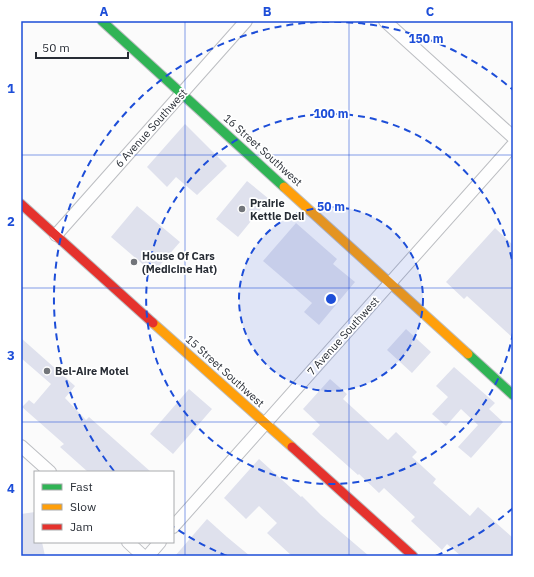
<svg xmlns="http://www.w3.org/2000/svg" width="534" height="577" font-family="'IBM Plex Sans',sans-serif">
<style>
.building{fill:#dfe1ed}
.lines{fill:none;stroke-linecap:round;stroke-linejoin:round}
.street-casing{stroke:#bcbec2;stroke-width:14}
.fast-casing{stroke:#bcbec2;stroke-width:11}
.slow-casing{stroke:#bcbec2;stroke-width:11}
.jam-casing{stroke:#bcbec2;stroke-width:11}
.street{stroke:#fefefe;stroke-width:12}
.fast{stroke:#30b455;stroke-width:9}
.slow{stroke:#ff9f0a;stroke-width:9}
.jam{stroke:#e5322d;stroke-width:9}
.grid{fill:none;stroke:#1d4ed8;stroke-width:1;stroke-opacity:0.55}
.ring{fill:none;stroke:#1d4ed8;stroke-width:2;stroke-dasharray:7 5}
.poi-dot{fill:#72757a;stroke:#fff;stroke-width:1.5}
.labels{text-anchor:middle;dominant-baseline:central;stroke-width:3.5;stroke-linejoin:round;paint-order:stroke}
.street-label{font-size:11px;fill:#282d35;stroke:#fff}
.poi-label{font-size:11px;font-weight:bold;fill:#282d35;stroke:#fff;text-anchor:start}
.centre{fill:#1d4ed8;stroke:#fff;stroke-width:2}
.ring-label{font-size:12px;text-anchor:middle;font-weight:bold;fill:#1d4ed8;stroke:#fff;stroke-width:3.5;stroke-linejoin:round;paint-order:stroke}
.neatline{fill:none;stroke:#1d4ed8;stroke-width:1.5}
.grid-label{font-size:13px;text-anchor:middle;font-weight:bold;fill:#1d4ed8}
</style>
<rect width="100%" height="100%" fill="#fbfbfb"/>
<path class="building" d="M185,124L227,166L197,195L176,177L167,187L147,167Z
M247,181L269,199L238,237L216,219Z
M137,206L180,242L153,273L111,237Z
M296,223L337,259L333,264L355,282L319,325L304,312L312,303L263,261Z
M495,228L513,245V338L467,296L464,299L446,282Z
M406,329L431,352L412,373L387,350Z
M21,338L75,386L65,398L86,420L89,417L151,472H88L60,447L64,444L22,407L29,400L34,404L51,384L21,358Z
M454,367L495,403L489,409L503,422L471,458L458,447L478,425L461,409L446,426L432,414L448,397L436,386Z
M330,379L347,394L343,399L388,440L396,432L417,452L412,457L436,479L433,483L470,516L478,507L513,538V556H461L447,544L442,550L411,521L415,517L384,488L379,493L359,474L358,475L312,434L320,425L303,409Z
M189,389L212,409L173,454L150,434Z
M259,459L301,497L302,496L321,515L369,556H292L267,533L277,523L259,506L246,519L243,516L224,498Z
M35,512V542H42L45,556H21V514Z
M207,519L227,537L250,556H175Z"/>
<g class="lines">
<defs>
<path id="street" d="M385,21L513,137
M56,235L246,21
M21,446L50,472
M173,527L513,145
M128,542L143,556
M148,556L160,542"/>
<path id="fast" d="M102,21L284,187
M468,354L513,395"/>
<path id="slow" d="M284,187L468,354
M153,323L292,447"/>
<path id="jam" d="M21,204L153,323
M292,447L413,556"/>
</defs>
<use href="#street" class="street-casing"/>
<use href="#fast" class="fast-casing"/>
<use href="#slow" class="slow-casing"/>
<use href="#jam" class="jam-casing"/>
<use href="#street" class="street"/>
<use href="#fast" class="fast"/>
<use href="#slow" class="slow"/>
<use href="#jam" class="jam"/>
</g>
<path class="grid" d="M185,21V556M349,21V556M21,155H513M21,288H513M21,422H513"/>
<circle cx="331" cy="299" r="92" fill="#1d4ed8" fill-opacity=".12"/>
<g class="ring">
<circle cx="331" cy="299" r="92"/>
<path d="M513 333A185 185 0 1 1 513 265"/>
<path d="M513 508A277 277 0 0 1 435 556M227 556A277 277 0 0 1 174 527M114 471A277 277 0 0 1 513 90"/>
</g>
<g class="poi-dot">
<circle cx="242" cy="209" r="4"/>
<circle cx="134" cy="262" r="4"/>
<circle cx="47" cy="371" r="4"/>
</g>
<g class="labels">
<g class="street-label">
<text transform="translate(151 128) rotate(-48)">6 Avenue Southwest</text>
<text transform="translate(263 150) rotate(42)">16 Street Southwest</text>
<text transform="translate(343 336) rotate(-48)">7 Avenue Southwest</text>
<text transform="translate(225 371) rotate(42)">15 Street Southwest</text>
</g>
<g class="poi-label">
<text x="250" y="203">Prairie<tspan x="250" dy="13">Kettle Deli</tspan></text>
<text x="142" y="256">House Of Cars<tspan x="142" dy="13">(Medicine Hat)</tspan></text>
<text x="55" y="371">Bel-Aire Motel</text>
</g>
</g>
<circle cx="331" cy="299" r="6" class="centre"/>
<g class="ring-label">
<text x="426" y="43">150 m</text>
<text x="331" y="118">100 m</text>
<text x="331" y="211">50 m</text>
</g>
<rect width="534" height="577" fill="none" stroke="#ffffff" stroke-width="44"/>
<rect x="34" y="471" width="140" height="72" fill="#ffffff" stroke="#a9abae"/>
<rect x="42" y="484" width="20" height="6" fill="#30b455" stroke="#a9abae"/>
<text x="70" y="491" font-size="12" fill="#282d35">Fast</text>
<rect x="42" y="504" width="20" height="6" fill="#ff9f0a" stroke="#a9abae"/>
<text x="70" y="511" font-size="12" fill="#282d35">Slow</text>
<rect x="42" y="524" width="20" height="6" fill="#e5322d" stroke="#a9abae"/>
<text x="70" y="531" font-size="12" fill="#282d35">Jam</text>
<path d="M36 52v6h92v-6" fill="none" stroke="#282d35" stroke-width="2"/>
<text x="42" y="52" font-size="12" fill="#282d35" stroke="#ffffff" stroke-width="3" paint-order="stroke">50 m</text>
<rect x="22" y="22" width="490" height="533" class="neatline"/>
<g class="grid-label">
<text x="104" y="16">A</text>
<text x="267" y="16">B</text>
<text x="430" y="16">C</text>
<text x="11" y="93">1</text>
<text x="11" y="226">2</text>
<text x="11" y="360">3</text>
<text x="11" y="493">4</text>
</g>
</svg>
